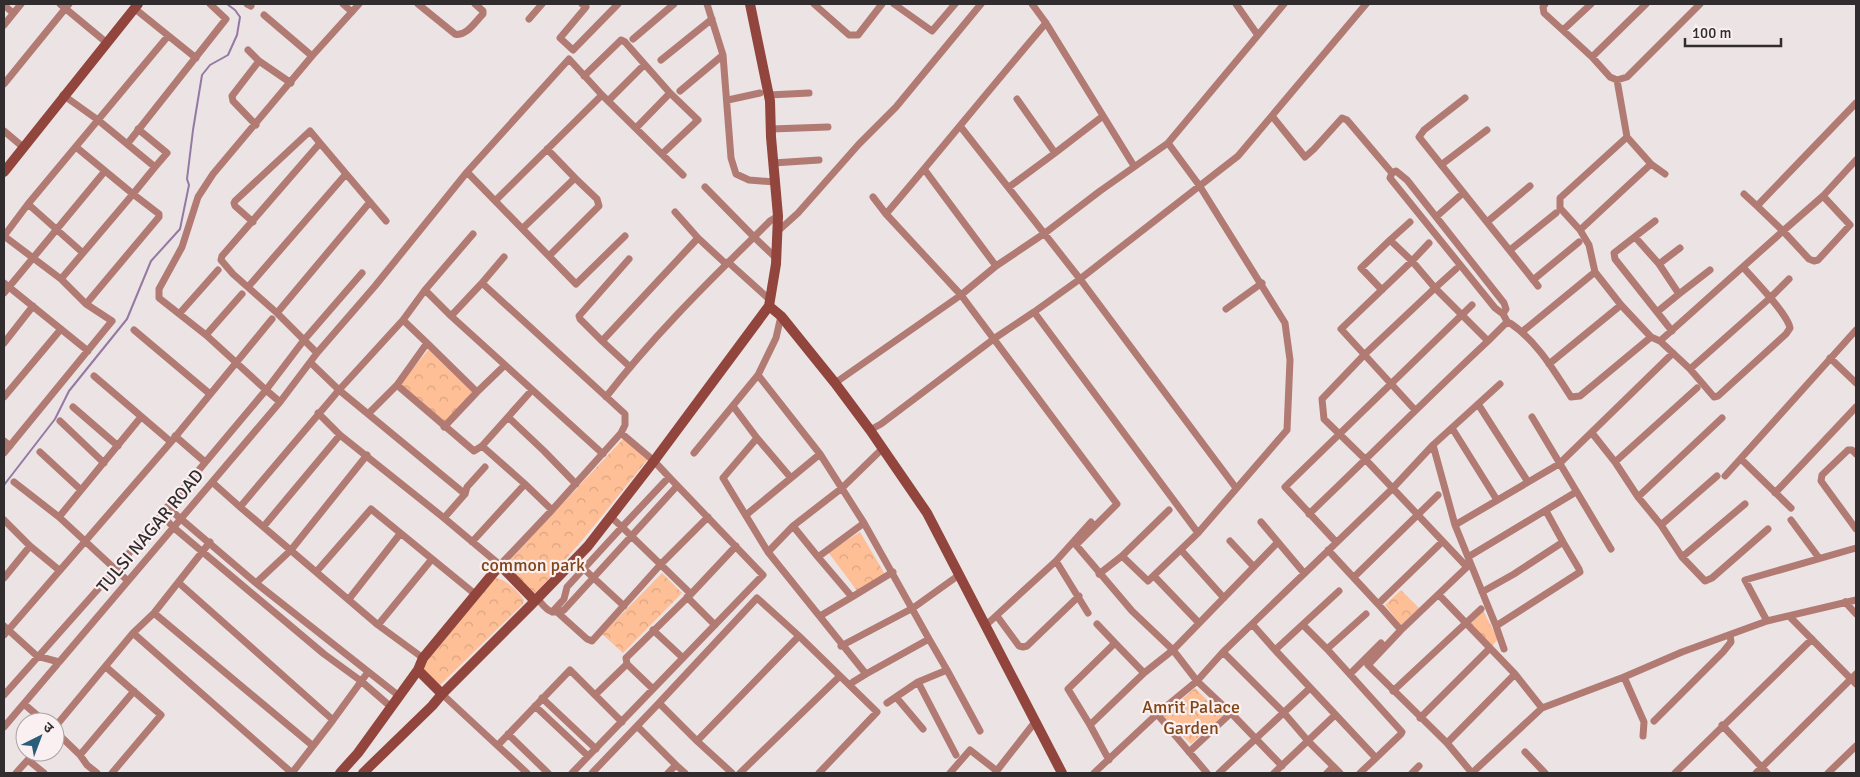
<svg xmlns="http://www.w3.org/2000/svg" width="1860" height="777" font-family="Signika,'Noto Sans Devanagari',sans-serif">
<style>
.park{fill:url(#park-crowns)}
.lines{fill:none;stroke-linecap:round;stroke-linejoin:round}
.stream{stroke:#9479a3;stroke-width:2}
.street{stroke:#b17b73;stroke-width:7}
.secondary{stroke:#91453c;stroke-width:10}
.labels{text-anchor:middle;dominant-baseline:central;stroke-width:4.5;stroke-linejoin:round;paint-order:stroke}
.street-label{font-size:18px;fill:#312d2e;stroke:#faf0f2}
.park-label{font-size:18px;fill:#804618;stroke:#faf0f2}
</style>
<defs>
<pattern id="park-crowns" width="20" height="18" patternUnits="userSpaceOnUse" patternTransform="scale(1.25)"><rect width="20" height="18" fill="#febf96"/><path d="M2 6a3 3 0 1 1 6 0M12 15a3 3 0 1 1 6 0" fill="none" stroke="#daa482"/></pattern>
</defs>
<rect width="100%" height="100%" fill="#ece3e5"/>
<path class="park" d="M429,349L473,391L444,423L400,384Z
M623,439L648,459L585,537L536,593L530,592L507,569V563Z
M860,532L886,576L858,592L828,552Z
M662,573L682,593L623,653L602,634Z
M495,578C505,578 519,592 524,600L523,604L440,685L421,667Z
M1401,590L1419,608L1401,625L1385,605Z
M1483,611L1498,639L1492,646L1470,625Z
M1195,688L1223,716L1191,744L1162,716Z"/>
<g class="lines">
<path class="stream" d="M4,485L55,419L69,391L127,319L151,261L180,229L189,185L187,179L193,130L202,75L210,65L228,55L237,35L240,17L235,10L227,4"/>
<path class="street" d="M60,4L107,43
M247,4L251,6
M343,4L352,12
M418,4L455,34C466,37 475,22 483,14V11L475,4
M582,4L586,7L560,38L573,50L618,4
M814,4L849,35H858L882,4
M894,4L932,31L955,4
M1032,4L1046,23L1134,166
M1236,4L1257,34
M1545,4L1543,7L1544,13L1592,57L1610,77L1617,80L1627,77L1700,4
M4,5L13,13
M134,8L196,58
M264,15L312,56
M529,19L542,4
M4,25L21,4
M1563,30L1591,4
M633,39L674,4
M248,50L259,61L232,96L233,101L256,125
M723,55L731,158L736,174L749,180L775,182
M1592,57L1646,4
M661,60L712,19
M259,61L291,83
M584,76L618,43L621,40L625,42L670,93L698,120L662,154
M1617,80L1627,137
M4,84L69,4
M680,91L723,55L707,4
M63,95L98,120L155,167L133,194L76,147
M769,95L809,93
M1465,98L1424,130L1419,137L1538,286
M728,100L760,93
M608,101L644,65
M1272,116L1305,157L1314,149L1342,118L1347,120L1392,173
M960,126L1080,279L1236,488
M636,128L670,93
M138,129L167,153L155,167
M771,129L828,127
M4,131L23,147
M128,143L226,19L210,4
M1055,153L1103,116
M773,163L819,160
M1651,164L1580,230L1560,208V198L1627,137L1651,164L1665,174
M1441,165L1487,130
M924,169L996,266
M467,172L576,284L625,236
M1009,187L1055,153L1017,99
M1744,194L1757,206
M1823,196L1850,225L1818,260L1814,261L1809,259L1783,231L1823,196L1856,160
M873,197L886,214L961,295L1117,504L1076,545L1132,611L1173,650L1197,681L1231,713L1282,766
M496,200L602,95
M886,214C940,151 992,86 1046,23
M1436,217L1463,193
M386,221L320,143L222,256L221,260L233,274L277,313L317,353L375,286L467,172L569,59L602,95L683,175
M1655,221L1614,253L1615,259L1672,331
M253,222L235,206L234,203L235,201L310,131L320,143
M1410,222L1390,240L1412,261L1429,243
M1487,222L1530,186
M523,228L575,178L547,149
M1580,230L1589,245L1595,272L1621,305L1651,337
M778,231L798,213L859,144L896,107L981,4
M4,236L28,204
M1635,237L1659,264L1679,294L1657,312
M698,238L726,264
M1510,250L1556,213
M549,256L599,206L597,199L575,178
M776,258L754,237L770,221L778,216
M728,262L770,300
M1659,264L1680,248
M1743,267C1754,280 1788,314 1790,328L1786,334L1718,396L1714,397L1690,369L1770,298L1789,279
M61,279L83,253
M1533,280L1579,242
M4,283L88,351
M248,287L346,174
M425,290L451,316L603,454
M1382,290L1361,268L1390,240
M4,293L105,171
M1679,294L1710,270
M86,304L159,217V214L133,194L83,253L28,204L168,36
M1226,309L1262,283
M1034,312L1198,533
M277,313L370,202
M179,314L218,270
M1503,314L1506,309L1504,303L1407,180L1396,171L1392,173L1390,178L1495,308L1503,314L1508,323
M451,316L482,283
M781,316L776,338L758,375L820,454L864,523
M403,320L425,290L473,234
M134,330L210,394
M1523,331L1595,272
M206,335L242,294
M602,341L580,319L579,316L629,259
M1488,341L1505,324L1510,323C1537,341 1554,371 1571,397L1580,396L1651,337L1660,341
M4,343L33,306
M427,343L477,392L505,365
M1830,358L1856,383
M311,363L339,390L403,320L427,343L397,385L368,414
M1549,364L1621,305
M629,366L602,341L698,238L675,212
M1690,369L1660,341L1783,231L1757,206L1856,103
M835,383L961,295L996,266L1045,233L1100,191L1168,143L1284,4
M1500,384L1433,445L1455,525L1496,626L1504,649
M397,385L474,451L482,446L525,484
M4,397L61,329
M606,397C650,340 702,288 754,237L705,187
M280,402L266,390L304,340L362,273
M1478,404L1528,482
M733,406L757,438
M73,407L118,446
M1415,410L1341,329L1412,261L1435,288L1456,269
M318,413L340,435L444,518L500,565L552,510L621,433L625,425V414L482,283L504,257
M508,417L544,451L576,484
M1532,417L1611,549
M60,421L104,463
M444,427L477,392
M1452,428L1497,500
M870,430L881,424L995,338L1034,312L1080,279L1238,156L1366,4
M1592,433L1615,462L1638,497L1661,525L1682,557L1705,581L1712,578L1768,529
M175,436L205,462
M4,441L10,446
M171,442L272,319
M482,446L532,390
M40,452L81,490
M4,453L112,321L86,304L61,279L4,236
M694,453L758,375
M1856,454L1852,450H1848L1822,475L1821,481L1856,529
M1741,459L1791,508
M1615,462L1697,388
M1725,476L1856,330
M14,482L59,517L128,581
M212,482L240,507L378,625L423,658
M1775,493L1856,407
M465,494L467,487L485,467
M1638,497L1722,418
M167,507L256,583L399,696
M240,507L339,390L465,494L444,518
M1309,514C1369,457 1427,398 1488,341L1435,288L1365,354L1322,399L1324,419L1366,460L1467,567L1401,630L1368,665L1447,743L1472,773
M162,515L173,527L324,654L361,681L391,707
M746,515L791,478
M59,517L141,417
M4,520L30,546L4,578
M1791,520L1819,558
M1261,522L1304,573
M1455,525L1559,464L1673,353
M1661,525L1717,476
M264,526L340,435
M793,526L818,557
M1230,541L1254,567
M472,542L525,484L552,510
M1336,542L1285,487L1472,305
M30,546L59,570
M1181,550L1224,598
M1328,550L1378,604L1442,542
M768,552L723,478L757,438L791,478L820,454
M1122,556L1148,581L1198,533L1287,430L1290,360L1285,323L1199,185L1168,143
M1468,557L1576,492
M1682,557L1745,504
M584,569L624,606
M317,571L371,509L475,594
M1099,574L1122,556L1169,510
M1154,576L1199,623
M1354,577L1438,495
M179,583L333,720L368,672
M256,583L291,550L367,455
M1339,591L1275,650L1376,758L1360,773
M1482,592L1514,574L1563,542L1546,511
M691,594L736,546
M1439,595L1515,674L1542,708
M687,597L715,625
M852,597L893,572
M537,598C545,608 550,616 564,610L677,486
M349,599L400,534
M1845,602L1856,614
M1378,604L1401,630
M552,612L564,599L567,587L622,527L611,517
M557,612L587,639L592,641L661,564L708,517
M154,613L313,746L333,720
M1088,613L1056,561L1091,522
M820,616L852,597L818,557L864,523L929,639L866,674L768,552L793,526L842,488L883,448
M997,616L1019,646L1023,647L1027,646L1079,596
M1790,617L1856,684
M1767,621L1745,580L1856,548
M1252,624L1275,650
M378,625L432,559
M1303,625L1327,649L1402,732L1401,734L1376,758
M4,626L37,656L59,662
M985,626L1056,561
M1496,626L1580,572L1579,569L1563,542
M653,630L683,658
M133,633L292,773
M4,635L171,442L94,376
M1115,643L1144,673
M841,646L913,608L959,575
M1327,649L1366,614
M1223,652L1284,713L1308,741L1340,773
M627,664L653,689
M106,667L161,715L112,773
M947,670L980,731
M1350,674L1381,643
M1624,677L1644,722L1643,736
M853,682L866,674
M918,682L956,755
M1393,691L1481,609
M442,694L527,773
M4,695L115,570L266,390L206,335L159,298V289L182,247L198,197L213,174L312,56L359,4
M595,695L622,722
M896,697L923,729
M542,698L596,749
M887,703L918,682L947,670L929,639
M24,704L45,722
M535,706L588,756
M1157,714L1207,773
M1420,718L1489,649
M1654,721L1723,652L1731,642L1730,635
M1090,725L1068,689L1115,643L1097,624
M1722,725L1767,773
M637,726L659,703
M4,727L280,402L317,353
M55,727L133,633L154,613L210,542
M55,731L80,755L87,765L97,773
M508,734L548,773
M697,741L659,703L757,598L799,636L877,712L819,773
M1447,743L1515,674
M498,745L570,670L595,695L627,664L626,658L691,594L622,527L669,477L654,461L621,433
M1189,752L1231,713
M1525,752L1545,773
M80,755L134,691
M28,760L44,773
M1109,760L1090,725L1144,673L1173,650L1278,542
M676,765L685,773
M16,773L35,752
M292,773L313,746
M572,773L763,575L669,477
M592,773L637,726L676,765L668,773
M732,773L697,741L799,636
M740,773L840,676
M950,773L970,750L997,771
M995,773L1035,722
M1094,773L1157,714L1197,681L1223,652L1392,489L1433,445
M1219,773L1310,688
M1274,773L1335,715
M1327,773L1333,767
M1412,773L1419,766
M1472,773L1542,708L1624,677L1682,652L1767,621L1856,600
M1675,773L1812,639
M1756,773L1856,674
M1828,773L1856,746"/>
<path class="secondary" d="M4,172L138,4
M769,306L781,316L835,383L870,430L927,513L1062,773
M418,670L442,694
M340,773L358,753L418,670L423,658L500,565L535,601
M363,773L432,706L442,694L531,605L588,546L654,461L769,306L776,264L778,216L771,137L770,101L750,4"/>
</g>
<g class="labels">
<g class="street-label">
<text transform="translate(150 531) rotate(-50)">TULSI NAGAR ROAD</text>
</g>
<g class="park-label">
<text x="533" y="565">common park</text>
<text x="1191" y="707">Amrit Palace<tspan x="1191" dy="21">Garden</tspan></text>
</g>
</g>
<rect width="1860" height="777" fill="none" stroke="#312d2e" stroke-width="10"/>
<g transform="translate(40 737) rotate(42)"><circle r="24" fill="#faf0f2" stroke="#aaa2a4"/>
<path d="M0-4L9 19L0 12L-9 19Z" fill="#295d79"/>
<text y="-8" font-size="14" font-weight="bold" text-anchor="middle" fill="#312d2e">उ</text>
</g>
<path d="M1685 38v8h96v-8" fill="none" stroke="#312d2e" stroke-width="2.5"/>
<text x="1692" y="38" font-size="15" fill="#312d2e" stroke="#faf0f2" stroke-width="4" paint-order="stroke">100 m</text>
</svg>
